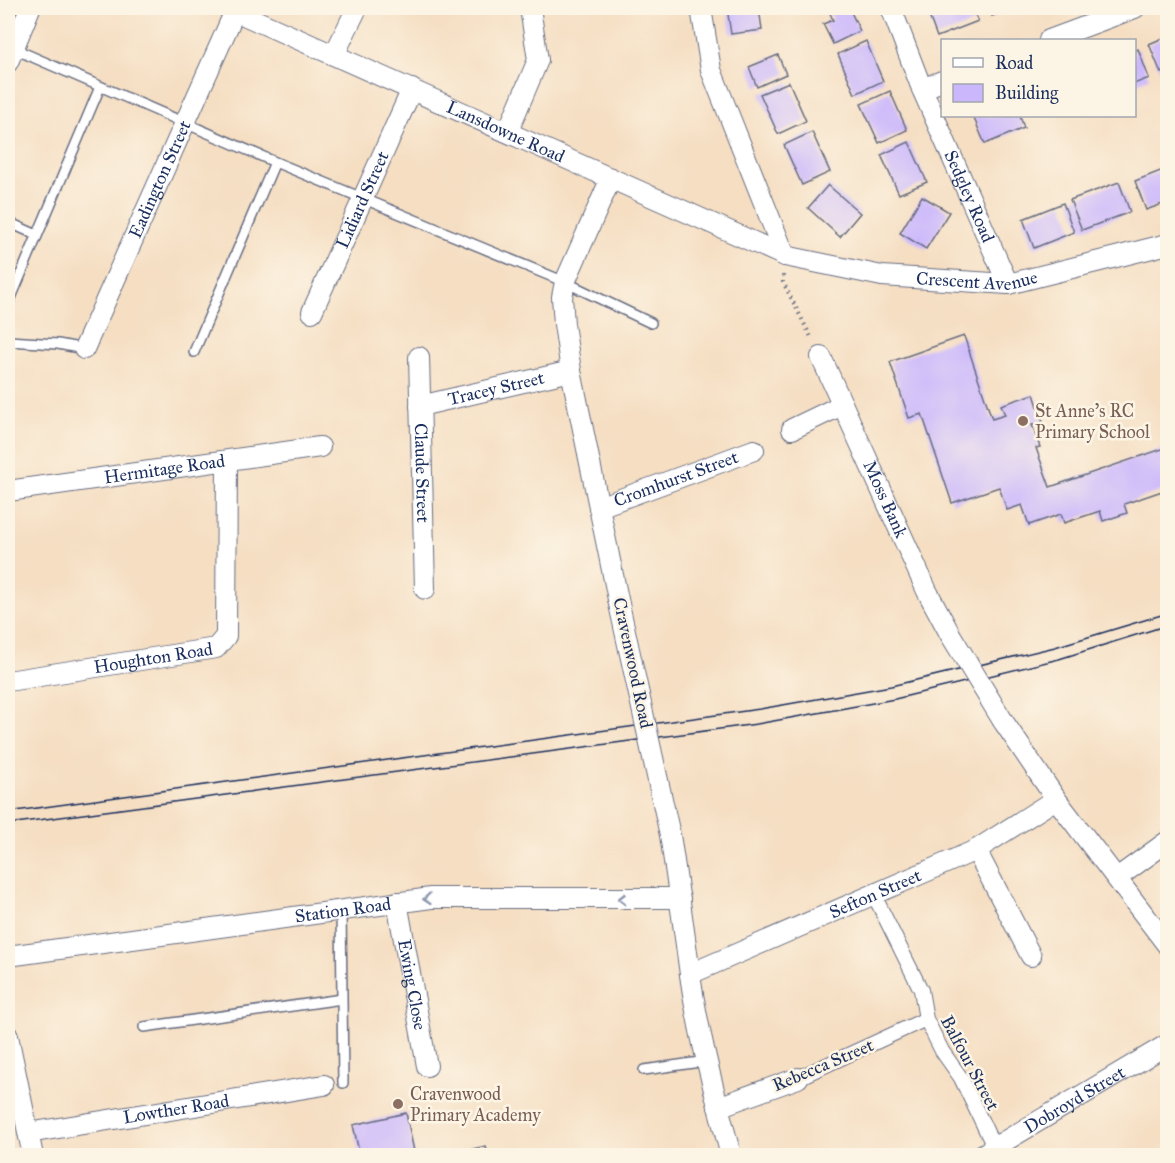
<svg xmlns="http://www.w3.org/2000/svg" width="1175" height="1163" font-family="'IM FELL Great Primer',serif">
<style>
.building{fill:#cbb7fc}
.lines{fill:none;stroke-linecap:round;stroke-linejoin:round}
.service-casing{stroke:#676c81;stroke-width:12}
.pedestrian-casing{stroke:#676c81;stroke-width:16}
.minor-casing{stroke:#676c81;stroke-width:22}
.path{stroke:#676c81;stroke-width:4;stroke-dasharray:1.5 4.5;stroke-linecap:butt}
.service{stroke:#fff;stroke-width:9}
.pedestrian{stroke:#fff;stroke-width:14}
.minor{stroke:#fff;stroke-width:20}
.tram{stroke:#1b2f5e;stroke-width:1.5}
.minor-bridge-casing{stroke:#676c81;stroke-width:22;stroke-linecap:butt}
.minor-bridge{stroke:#fff;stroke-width:20}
.oneway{stroke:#8d97ae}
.education-dot{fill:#8d6e63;stroke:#fcf5e5;stroke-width:2}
.labels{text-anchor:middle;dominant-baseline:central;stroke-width:5;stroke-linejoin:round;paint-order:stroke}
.street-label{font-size:18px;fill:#1b2f5e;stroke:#fcf5e5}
.education-label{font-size:18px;fill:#785e54;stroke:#fcf5e5;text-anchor:start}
</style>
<rect width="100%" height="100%" fill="#fcf5e5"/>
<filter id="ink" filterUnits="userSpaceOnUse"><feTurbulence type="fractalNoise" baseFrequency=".0167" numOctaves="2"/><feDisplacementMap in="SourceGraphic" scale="12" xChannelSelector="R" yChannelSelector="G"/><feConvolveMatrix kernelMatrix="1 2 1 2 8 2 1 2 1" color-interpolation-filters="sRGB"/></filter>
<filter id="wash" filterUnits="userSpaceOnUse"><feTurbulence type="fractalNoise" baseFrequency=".008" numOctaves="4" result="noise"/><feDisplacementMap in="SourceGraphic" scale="24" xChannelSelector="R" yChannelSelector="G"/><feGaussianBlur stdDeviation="1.35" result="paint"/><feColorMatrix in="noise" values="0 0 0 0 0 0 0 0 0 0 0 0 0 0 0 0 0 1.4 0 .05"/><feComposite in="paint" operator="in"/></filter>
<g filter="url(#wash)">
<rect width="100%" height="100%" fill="#f5dec2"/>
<g id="blocks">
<path class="building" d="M727,8H759L762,30L731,34Z
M836,8H849L860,31L833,44L823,24L833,20L829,11Z
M926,8H972L978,21L937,37Z
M989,8H1013L992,16Z
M1168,36V70L1161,73L1149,44Z
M866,41L883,81L855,94L838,54Z
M1138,49L1149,78L1134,84V51Z
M778,55L786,74L757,87L749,67Z
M789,82L806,121L778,134L760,94Z
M890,91L907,130L879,143L861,104Z
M973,116H1020L1024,128L985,144Z
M812,132L830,172L802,185L784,145Z
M909,142L927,182L899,194L881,155Z
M1168,168V202L1146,210L1135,181Z
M1119,182L1130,212L1082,230L1070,200Z
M828,185L860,213L840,237L808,208Z
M922,196L949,212L926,249L900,233Z
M1063,203L1074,232L1034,248L1023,219Z
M964,336L992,419L1005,415L1001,405L1034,394L1043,422L1032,425L1040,447L1036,448L1050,487L1168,447V497L1165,490L1124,504L1127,513L1103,521L1100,511L1064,523L1061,514L1029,525L1022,505L1007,510L999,487L952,503L922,414L909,418L890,362Z
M406,1113L415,1156H360L353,1125Z
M486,1146L488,1156H455V1153Z"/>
</g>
</g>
<g filter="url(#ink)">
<use href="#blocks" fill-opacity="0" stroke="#676c81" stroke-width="1.5"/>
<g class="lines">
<defs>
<path id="service" d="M12,48L275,162L565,282L651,323
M8,222L37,235
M8,305L100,87
M8,341L58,344L84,349
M194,352L275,162
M341,910L343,1083
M144,1027L342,999
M644,1070L707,1061"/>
<path id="pedestrian" d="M874,895L921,990L926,1019L942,1051L961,1078L994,1147
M798,1078L926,1019"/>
<g id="minor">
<path id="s1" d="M228,8L785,256L882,276L1008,284L1168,244"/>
<path d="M701,8L711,70L785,256"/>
<path id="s2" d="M891,8L922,89L1008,284"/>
<path d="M1049,40L1135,8"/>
<path d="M334,55L357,8"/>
<path d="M8,62L30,8"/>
<path d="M922,89L942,81"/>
<path d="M508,131L538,60L530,8"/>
<path d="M611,178L565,282L562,297L564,324L571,371L619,604"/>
<path id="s3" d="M312,312L412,89"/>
<path id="s4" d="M84,349L235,11"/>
<path id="s5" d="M419,357L425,589"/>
<path id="s6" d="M821,357L927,591L950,634"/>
<path id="s7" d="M420,406L571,371"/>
<path d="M792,429L842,405"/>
<path id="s8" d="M8,491L320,447"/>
<path id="s9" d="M599,507L754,450"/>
<path id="s10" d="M8,681L216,648L226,636L227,461"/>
<path d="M1003,721L1056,799L1168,946"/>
<path d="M670,835C677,879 683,923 689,967C697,1030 715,1094 731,1156"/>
<path d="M976,850L1031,956"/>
<path d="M1117,878L1168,841"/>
<path id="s11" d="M397,902L427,1066"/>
<path id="s12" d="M8,956L431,898H680"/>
<path id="s13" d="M690,974L976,850L1056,799"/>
<path d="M8,1036L33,1156"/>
<path d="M718,1107L798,1078"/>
<path id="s14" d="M28,1133L324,1085"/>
<path id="s15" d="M980,1156L1168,1044"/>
</g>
</defs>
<use href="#service" class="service-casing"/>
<use href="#pedestrian" class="pedestrian-casing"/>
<use href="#minor" class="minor-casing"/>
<path class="path" d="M783,275V282L812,339"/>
<use href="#service" class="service"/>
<use href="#pedestrian" class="pedestrian"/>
<use href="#minor" class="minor"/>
<path class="tram" d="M8,812L760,709L891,686L1055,647L1168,613
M8,824L757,724L895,699L1059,659L1168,625"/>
<defs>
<path id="minor-bridge" d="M619,604L670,835
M950,634L1003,721"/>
</defs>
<use href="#minor-bridge" class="minor-bridge-casing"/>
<use href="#minor-bridge" class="minor-bridge"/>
</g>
<defs><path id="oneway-chevron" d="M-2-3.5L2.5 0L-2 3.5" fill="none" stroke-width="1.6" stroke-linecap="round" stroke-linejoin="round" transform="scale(1.5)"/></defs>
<g class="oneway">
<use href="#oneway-chevron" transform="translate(427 899) rotate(175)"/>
<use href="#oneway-chevron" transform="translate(622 899) rotate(-180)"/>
</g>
</g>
<g class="education-dot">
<circle cx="1023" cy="421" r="6"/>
<circle cx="398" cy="1104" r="6"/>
</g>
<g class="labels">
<g class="street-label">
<text stroke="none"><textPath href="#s1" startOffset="304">Lansdowne Road</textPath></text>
<text stroke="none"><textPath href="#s4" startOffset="186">Eadington Street</textPath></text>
<text stroke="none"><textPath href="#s2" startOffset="204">Sedgley Road</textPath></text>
<text stroke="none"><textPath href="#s3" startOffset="123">Lidiard Street</textPath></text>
<text stroke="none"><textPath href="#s1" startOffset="804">Crescent Avenue</textPath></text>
<text stroke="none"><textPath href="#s7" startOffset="78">Tracey Street</textPath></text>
<text stroke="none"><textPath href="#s8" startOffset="158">Hermitage Road</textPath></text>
<text stroke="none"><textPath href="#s5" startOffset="116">Claude Street</textPath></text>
<text stroke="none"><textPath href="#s9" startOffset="82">Cromhurst Street</textPath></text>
<text stroke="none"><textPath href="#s6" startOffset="156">Moss Bank</textPath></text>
<text stroke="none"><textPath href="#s10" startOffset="147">Houghton Road</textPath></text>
<text transform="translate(633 663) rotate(78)">Cravenwood Road</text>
<text stroke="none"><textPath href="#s13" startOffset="202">Sefton Street</textPath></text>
<text stroke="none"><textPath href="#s12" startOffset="338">Station Road</textPath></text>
<text stroke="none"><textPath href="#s11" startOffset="84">Ewing Close</textPath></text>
<text transform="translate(970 1063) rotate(62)">Balfour Street</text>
<text transform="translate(823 1065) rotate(-23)">Rebecca Street</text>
<text stroke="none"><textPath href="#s15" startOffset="110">Dobroyd Street</textPath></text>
<text stroke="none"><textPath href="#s14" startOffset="150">Lowther Road</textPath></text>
</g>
<g class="education-label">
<text x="1035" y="411">St Anne's RC<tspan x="1035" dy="21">Primary School</tspan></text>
<text x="410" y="1094">Cravenwood<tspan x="410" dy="21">Primary Academy</tspan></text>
</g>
</g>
<rect width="1175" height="1163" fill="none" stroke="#fcf5e5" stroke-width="30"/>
<rect x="941" y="39" width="195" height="78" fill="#fcf5e5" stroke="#a2a6af" stroke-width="1.5"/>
<rect x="953" y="58" width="30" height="9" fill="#ffffff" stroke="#a2a6af" stroke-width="1.5"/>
<text x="995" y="69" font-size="18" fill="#1b2f5e">Road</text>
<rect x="953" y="84" width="30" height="18" fill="#cbb7fc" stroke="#a2a6af" stroke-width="1.5"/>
<text x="995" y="99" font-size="18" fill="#1b2f5e">Building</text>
</svg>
